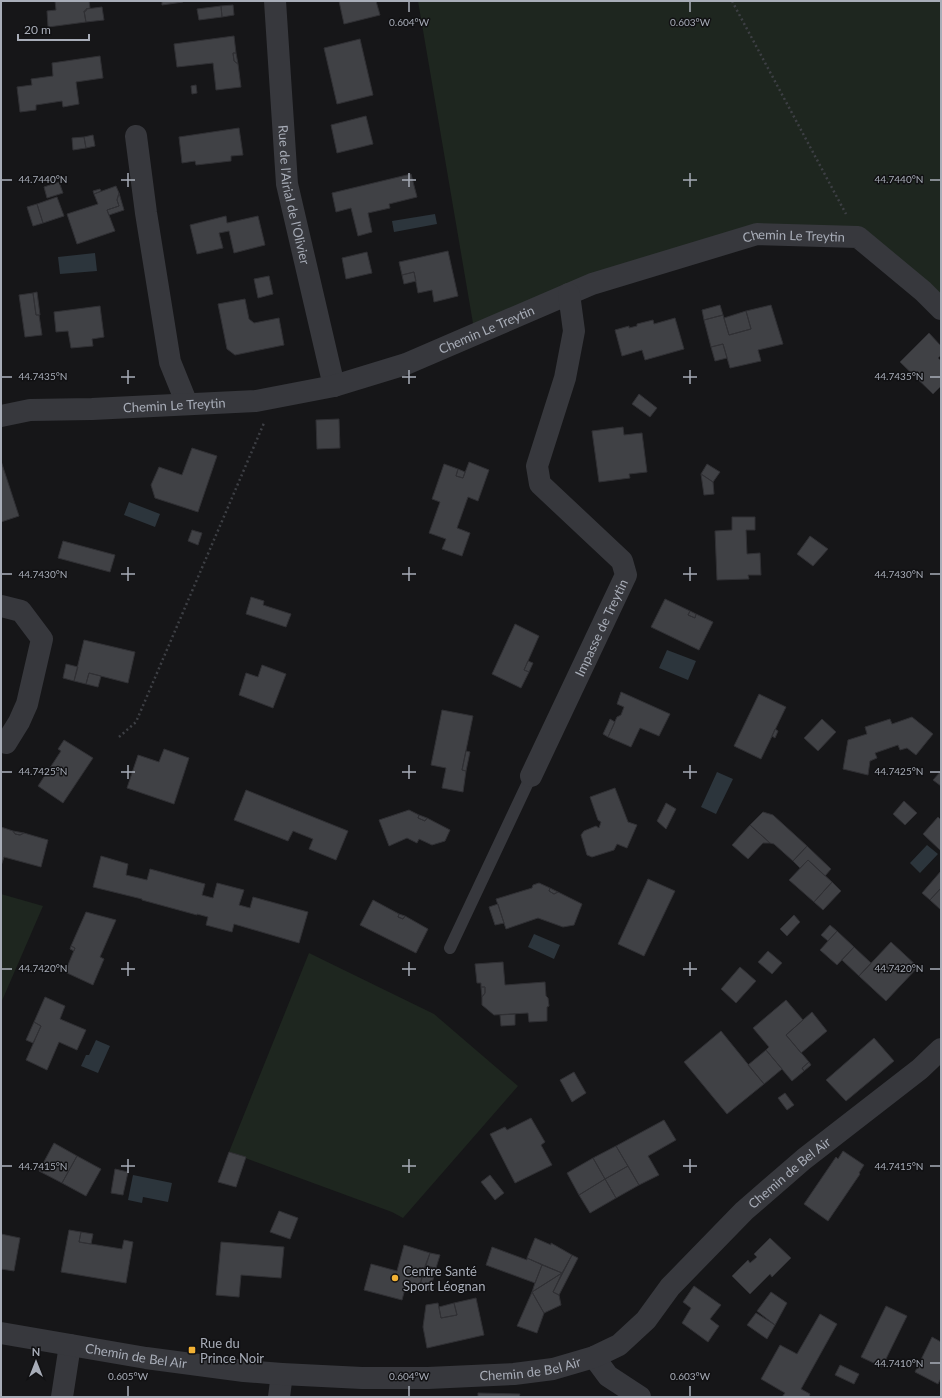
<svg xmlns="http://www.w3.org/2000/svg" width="942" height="1398" font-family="Lato,sans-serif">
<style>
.green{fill:#1e261f}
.water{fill:#2c353c}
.building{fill:#404145;stroke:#303034}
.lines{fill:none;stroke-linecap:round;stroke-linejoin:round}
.path{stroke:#3d3f44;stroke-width:2.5;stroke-dasharray:2 3;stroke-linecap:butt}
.service{stroke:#37383d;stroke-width:12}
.minor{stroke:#37383d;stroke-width:22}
.tertiary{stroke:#37383d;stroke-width:22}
.ticks{fill:none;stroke:#a8adb8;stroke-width:1.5}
.poi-dot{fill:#f2b134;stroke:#111113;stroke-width:1.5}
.labels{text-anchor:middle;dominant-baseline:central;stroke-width:3;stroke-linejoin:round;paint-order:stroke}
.street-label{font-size:13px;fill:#a8adb8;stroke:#111113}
.poi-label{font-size:13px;fill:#a8adb8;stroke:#111113;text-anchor:start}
.ticks-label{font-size:10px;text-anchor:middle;fill:#a8adb8;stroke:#111113;stroke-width:3;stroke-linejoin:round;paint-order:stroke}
</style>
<rect width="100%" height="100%" fill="#161618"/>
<path class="green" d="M418,1H941V309L858,237L757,234L475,335Z
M1,894L43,906L1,1003Z
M309,953L434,1014L518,1086L403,1218L392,1212L229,1152Z"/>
<path class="water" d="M435,214L437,224L394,232L392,221Z
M95,253L97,271L60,274L58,257Z
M129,502L160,514L155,527L124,515Z
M667,650L696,661L688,680L659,668Z
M717,772L733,779L716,814L701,807Z
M927,845L938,854L920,873L910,863Z
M534,934L560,945L554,959L528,947Z
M96,1040L110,1046L98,1073L81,1066L86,1055H89Z
M133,1175L172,1183L168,1202L143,1197L142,1203L128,1200Z"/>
<path class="building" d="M55,1H89L90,8L86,9V11H84L86,22L48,27L47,11L56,10Z
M162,1H182L183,2L162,5Z
M339,1H376L380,15L344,24Z
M233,5L234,15L222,17L221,6Z
M221,6L222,17L199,20L197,9Z
M102,7L104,20L86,22L84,11H86V9Z
M234,36L236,53H233L234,61L238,64L241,87L216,90L213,63L177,67L174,44Z
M360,39L373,95L337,104L324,48Z
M233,53H236L238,64L234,61Z
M100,56L103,78L76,82L79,104L63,107L62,101L36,105V110L20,112L17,87L32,85L31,79L53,76L52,63Z
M196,85L197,93L192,94L191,86Z
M366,116L373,144L337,153L331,125Z
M239,128L243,155L231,156V161L196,165L195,161L182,163L179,137Z
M93,135L95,146L86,148L84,137Z
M84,137L86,148L73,150L72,138Z
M411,174L417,197L389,204L390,208L368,213L372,232L358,236L351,208L336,212L332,193Z
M59,182L63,193L47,198L44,187Z
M116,186L119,193L117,200L119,206L107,210L115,231L77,244L67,214L98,204L94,194Z
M100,189L101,191L94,194L93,191Z
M119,193L124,210L109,215L107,210L119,206L117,200Z
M57,197L64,216L43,223L37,204Z
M37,204L43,223L33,226L27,207Z
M226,216L227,223L258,216L265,245L234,253L229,231L219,233L223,248L197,254L190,225Z
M448,251L458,296L434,302L432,290L418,293L414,272L402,275L399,262Z
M367,252L372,273L346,279L342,258Z
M414,272L416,281L404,284L402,275Z
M269,276L273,294L258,298L254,279Z
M37,292L40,315H36L33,293Z
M33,293L36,315H39L42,335L25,337L19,295Z
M245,299L249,319L254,323L279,318L284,345L235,355L227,349L218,304Z
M720,305L723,315L704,320L702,310Z
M771,305L783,344L758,350L761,361L730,368L723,344L711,347L704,320L723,315L729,335L751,329L746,311Z
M100,306L104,337L92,339L93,346L71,348L68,331L56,332L54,312Z
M746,311L751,329L729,335L724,318Z
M675,318L684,349L645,360L642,350L622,356L615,330L629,326V328L637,326V324L653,320L654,324Z
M929,333L941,346V355L938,358L941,361V386L933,394L900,362Z
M723,344L727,358L715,361L711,347Z
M639,394L657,408L650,417L632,404Z
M339,419L340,448L317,449L316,420Z
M623,427L624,435L642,433L647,472L629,474L630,478L599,482L592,431Z
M192,448L217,456L198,512L155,498L151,485L159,467L182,475Z
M1,461L19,516L1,522Z
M469,462L489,470L478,501L468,497L457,528L470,533L462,556L442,549L446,539L429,533L440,502L432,499L444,464L458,469L456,476L463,478Z
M707,464L720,472L713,482L701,474Z
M458,469L465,472L463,478L456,476Z
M701,474L713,482L714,494L704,495Z
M732,517H755V530H746L747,554L760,553L761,575H748L749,579L717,580L715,531L732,530Z
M192,530L202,533L198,545L188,541Z
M810,536L828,549L813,566L797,554Z
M63,541L115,555L110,572L58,558Z
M251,597L264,601L263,605L291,614L286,627L246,614Z
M665,599L690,611L688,615L695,618L696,614L713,622L699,650L651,627Z
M690,611L696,614L695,618L688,615Z
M515,624L539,636L524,670L529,672L521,688L492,674Z
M84,640L135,652L128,683L89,673L86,684L74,681Z
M528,661L533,663L529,672L524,670Z
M66,664L78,667L74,681L63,678Z
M262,665L286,674L273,708L239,695L246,673L258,677Z
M89,673L101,676L98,687L86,684Z
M621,692L670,714L659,736L640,728L631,747L608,737L617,717L621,715L624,707L617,704Z
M759,694L786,707L761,759L734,746Z
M442,710L473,716L462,770L466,771L463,792L442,788L446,768L431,765Z
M912,717L933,734L916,755L907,748L900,750L898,745L875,753L877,758L870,761L868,775L843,769L848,740L867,734L865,727L890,719L892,724Z
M610,719L615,722L608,737L603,734Z
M822,719L836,732L818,751L804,738Z
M775,729L778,731L775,738L772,736Z
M64,740L93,758L63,803L38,786L61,751L58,749Z
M164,749L189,758L174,804L127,788L138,755L159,762Z
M466,751L470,752L466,771L462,770Z
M941,771V786L933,780Z
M615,788L628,822L637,825L627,848L617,844L614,850L592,857L587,855L581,835L584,831L596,826L599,828L601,822L598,820L590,797Z
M246,790L348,831L336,860L309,849L313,839L293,831L288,841L234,820Z
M904,801L917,813L905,825L893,814Z
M666,803L676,809L666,829L657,821Z
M409,810L419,815L418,818L425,821L427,818L450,830L445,841L432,845L419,839L417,843L407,838L389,846L379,820Z
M763,812L773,815L807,846L793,861L774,844L770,843L750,825Z
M419,815L427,818L425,821L418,818Z
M938,817L941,820V851L923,834Z
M750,825L770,843H763L748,859L732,845Z
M1,827L13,831L15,834L20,835L24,833L48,840L41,867L4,857L1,866Z
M13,831L24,833L20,835L15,834Z
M807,846L831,869L825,876L808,860L800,868L793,861Z
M101,856L128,864L126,875L147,880L150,869L205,884L202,895L213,898L217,883L244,890L239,905L250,908L253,897L308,912L299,943L234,924L232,932L206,925L208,917L197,914V915L142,900V899L93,887Z
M808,860L832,882L814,902L789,880Z
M941,871V888L930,900L922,893Z
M648,879L675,891L644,956L618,944Z
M832,882L841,891L823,910L814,902Z
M539,883L550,888L549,891L554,894L558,892L582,904L574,925L563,927L538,918L506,929L496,899L532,888L533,885Z
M550,888L558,892L554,894L549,891Z
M941,888V910L930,900Z
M373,900L399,914L398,917L403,919L405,916L428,929L416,953L360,925Z
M498,904L504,923L495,925L489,907Z
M86,912L116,920L100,957L104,959L93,985L65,972L75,948L71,946Z
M399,914L405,916L403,919L398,917Z
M794,915L800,922L787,936L780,929Z
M830,925L837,931L828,941L821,935Z
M837,931L854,947L837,965L820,950Z
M891,942L918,967L886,1001L859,976Z
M71,946L75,948L74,951L70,949Z
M854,947L871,963L859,976L842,960Z
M768,951L782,963L772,974L758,962Z
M503,962L505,985L545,982L546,996L548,998L549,1006L547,1007V1021L529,1022L528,1013L494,1015L482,1005V997L485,993V987H481V983H477L475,964Z
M740,967L756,981L736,1003L721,989Z
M481,987H485V993L482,997Z
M45,997L65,1006L60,1019L86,1030L77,1050L59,1042L47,1070L26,1060L41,1026L34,1022Z
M786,1000L803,1020L786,1035L809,1062L802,1068L804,1071L792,1081L766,1050L769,1047L753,1028Z
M812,1012L827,1031L801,1053L786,1035Z
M515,1014V1025L501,1026L500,1015Z
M34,1022L41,1026L33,1043L26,1040Z
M721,1031L764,1084L727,1114L684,1062Z
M874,1038L894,1061L846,1101L826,1080Z
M766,1050L782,1069L764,1084L748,1065Z
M809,1062L811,1065L804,1071L802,1068Z
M574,1072L586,1093L572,1102L560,1080Z
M785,1093L794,1105L787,1110L778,1098Z
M531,1118L545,1142L541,1145L552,1165L515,1183L490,1134L505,1127L507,1130Z
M664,1120L676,1140L648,1156L659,1175L639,1185L616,1146Z
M54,1143L77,1156L62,1183L39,1171Z
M616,1146L628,1166L605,1179L593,1158Z
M843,1151L864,1165L859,1173L860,1174L828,1221L804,1204L836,1157L838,1159Z
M229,1152L246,1157L236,1187L218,1182Z
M77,1156L101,1169L86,1196L62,1183Z
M593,1158L605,1179L579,1195L567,1173Z
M628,1166L639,1185L616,1198L605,1179Z
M115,1169L128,1172L123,1195L111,1193Z
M490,1175L504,1193L495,1200L481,1182Z
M605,1179L616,1198L590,1213L579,1195Z
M279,1211L298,1218L290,1239L270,1232Z
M69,1230L81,1232L79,1242L91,1244L122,1249L124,1240L133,1242L126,1283L61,1272Z
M81,1232L93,1234L91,1244L79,1242Z
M1,1234L20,1238L14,1271L1,1269Z
M535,1238L551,1245V1243L572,1255L562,1273L527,1258Z
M770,1238L791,1258L772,1277L770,1274L750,1294L732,1276L748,1260L750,1263L757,1257L754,1254Z
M221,1242L284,1247L281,1278L241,1275L239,1297L216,1295Z
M404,1245L430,1253L419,1288L406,1285L402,1300L364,1290L371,1264L397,1271Z
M492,1247L527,1260V1258L542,1265L535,1283L486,1265Z
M430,1253L440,1255L436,1268L425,1266Z
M572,1255L578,1258L559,1295L553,1292Z
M542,1265L562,1273L532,1292L535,1283Z
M425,1266L436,1268L430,1291L419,1288Z
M562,1273L553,1292L559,1295L561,1305L544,1313L532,1292Z
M694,1286L721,1305L710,1319L719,1326L708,1342L682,1323L691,1308L683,1302Z
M532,1292L544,1313L537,1333L517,1326Z
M771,1292L787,1303L775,1325L757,1311Z
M476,1298L484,1335L427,1348L423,1327L426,1305L438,1303L441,1318L457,1315L454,1303Z
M454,1303L457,1315L441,1318L439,1307Z
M886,1306L907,1316L882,1367L861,1357Z
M756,1313L775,1325L767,1339L747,1325Z
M820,1314L837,1324L801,1389L810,1394L809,1397H782L785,1393L761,1379L780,1345L797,1354Z
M932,1337L941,1342V1378L938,1384L915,1372Z
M840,1365L859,1374L854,1384L835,1375Z
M478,1393L520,1394L519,1397H478Z"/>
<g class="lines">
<path class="path" d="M732,1L846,214
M119,737L136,722L264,423"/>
<path class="service" d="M450,948L531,776"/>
<g class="minor">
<path id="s1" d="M275,1L287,184L334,386"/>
<path d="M136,136L146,213L170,362L187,404"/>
<path id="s2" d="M1,416L30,410L92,409L256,401L334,386L406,364L592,284L757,234L858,237L923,291L941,309"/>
<path d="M1,606L21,611L42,639L27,704L19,722L6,743"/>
<path id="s3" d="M531,776L626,575L622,561L540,484L537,466L565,378L574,331L569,294"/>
<path d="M594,1357L608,1376L640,1397"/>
<path d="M62,1397L70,1345"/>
<path d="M279,1397L282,1374"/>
</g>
<path class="tertiary" id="s4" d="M1,1333L146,1358L244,1371L282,1374L362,1378H428L514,1374L553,1369L594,1357L619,1345L646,1320L670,1287L744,1211L804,1159L920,1069L941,1049"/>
</g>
<path class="ticks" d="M409,2V12M690,2V12M128,173V187M409,173V187M690,173V187M2,180H12M121,180H135M402,180H416M683,180H697M930,180H940M128,370V384M409,370V384M690,370V384M2,377H12M121,377H135M402,377H416M683,377H697M930,377H940M128,567V581M409,567V581M690,567V581M2,574H12M121,574H135M402,574H416M683,574H697M930,574H940M128,765V779M409,765V779M690,765V779M2,772H12M121,772H135M402,772H416M683,772H697M930,772H940M128,962V976M409,962V976M690,962V976M2,969H12M121,969H135M402,969H416M683,969H697M930,969H940M128,1159V1173M409,1159V1173M690,1159V1173M2,1166H12M121,1166H135M402,1166H416M683,1166H697M930,1166H940M930,1363H940M128,1386V1396M409,1386V1396M690,1386V1396"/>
<g class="poi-dot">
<circle cx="395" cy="1278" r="4"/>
<rect x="188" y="1346" width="8" height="8" rx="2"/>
</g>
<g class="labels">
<g class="street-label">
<text stroke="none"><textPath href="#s1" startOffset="195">Rue de l'Airial de l'Olivier</textPath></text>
<text stroke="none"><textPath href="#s2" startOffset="822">Chemin Le Treytin</textPath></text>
<text stroke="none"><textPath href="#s2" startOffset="498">Chemin Le Treytin</textPath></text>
<text stroke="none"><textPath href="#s2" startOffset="174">Chemin Le Treytin</textPath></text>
<text stroke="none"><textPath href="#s3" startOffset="164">Impasse de Treytin</textPath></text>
<text stroke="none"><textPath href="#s4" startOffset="869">Chemin de Bel Air</textPath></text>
<text stroke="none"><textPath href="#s4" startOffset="137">Chemin de Bel Air</textPath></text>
<text stroke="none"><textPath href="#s4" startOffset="533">Chemin de Bel Air</textPath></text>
</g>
<g class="poi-label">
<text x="403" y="1271">Centre Santé<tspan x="403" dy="15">Sport Léognan</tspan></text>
<text x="200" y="1343">Rue du<tspan x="200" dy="15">Prince Noir</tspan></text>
</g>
</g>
<g class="ticks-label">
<text x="409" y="26">0.604°W</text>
<text x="690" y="26">0.603°W</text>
<text x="43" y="183">44.7440°N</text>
<text x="899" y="183">44.7440°N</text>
<text x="43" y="380">44.7435°N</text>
<text x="899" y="380">44.7435°N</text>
<text x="43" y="578">44.7430°N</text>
<text x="899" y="578">44.7430°N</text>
<text x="43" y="775">44.7425°N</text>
<text x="899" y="775">44.7425°N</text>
<text x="43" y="972">44.7420°N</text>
<text x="899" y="972">44.7420°N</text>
<text x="43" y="1170">44.7415°N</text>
<text x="899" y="1170">44.7415°N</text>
<text x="899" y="1367">44.7410°N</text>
<text x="128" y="1380">0.605°W</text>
<text x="409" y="1380">0.604°W</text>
<text x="690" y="1380">0.603°W</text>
</g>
<rect width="942" height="1398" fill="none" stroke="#a8adb8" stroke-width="4"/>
<g transform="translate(36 1362)" stroke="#111113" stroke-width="3" paint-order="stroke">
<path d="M0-3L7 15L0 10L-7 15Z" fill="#a8adb8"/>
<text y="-6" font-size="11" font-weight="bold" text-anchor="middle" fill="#a8adb8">N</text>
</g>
<path d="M18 34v6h71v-6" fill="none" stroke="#a8adb8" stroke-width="2"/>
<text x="24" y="34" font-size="12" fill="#a8adb8" stroke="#111113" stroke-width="3" paint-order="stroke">20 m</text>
</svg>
